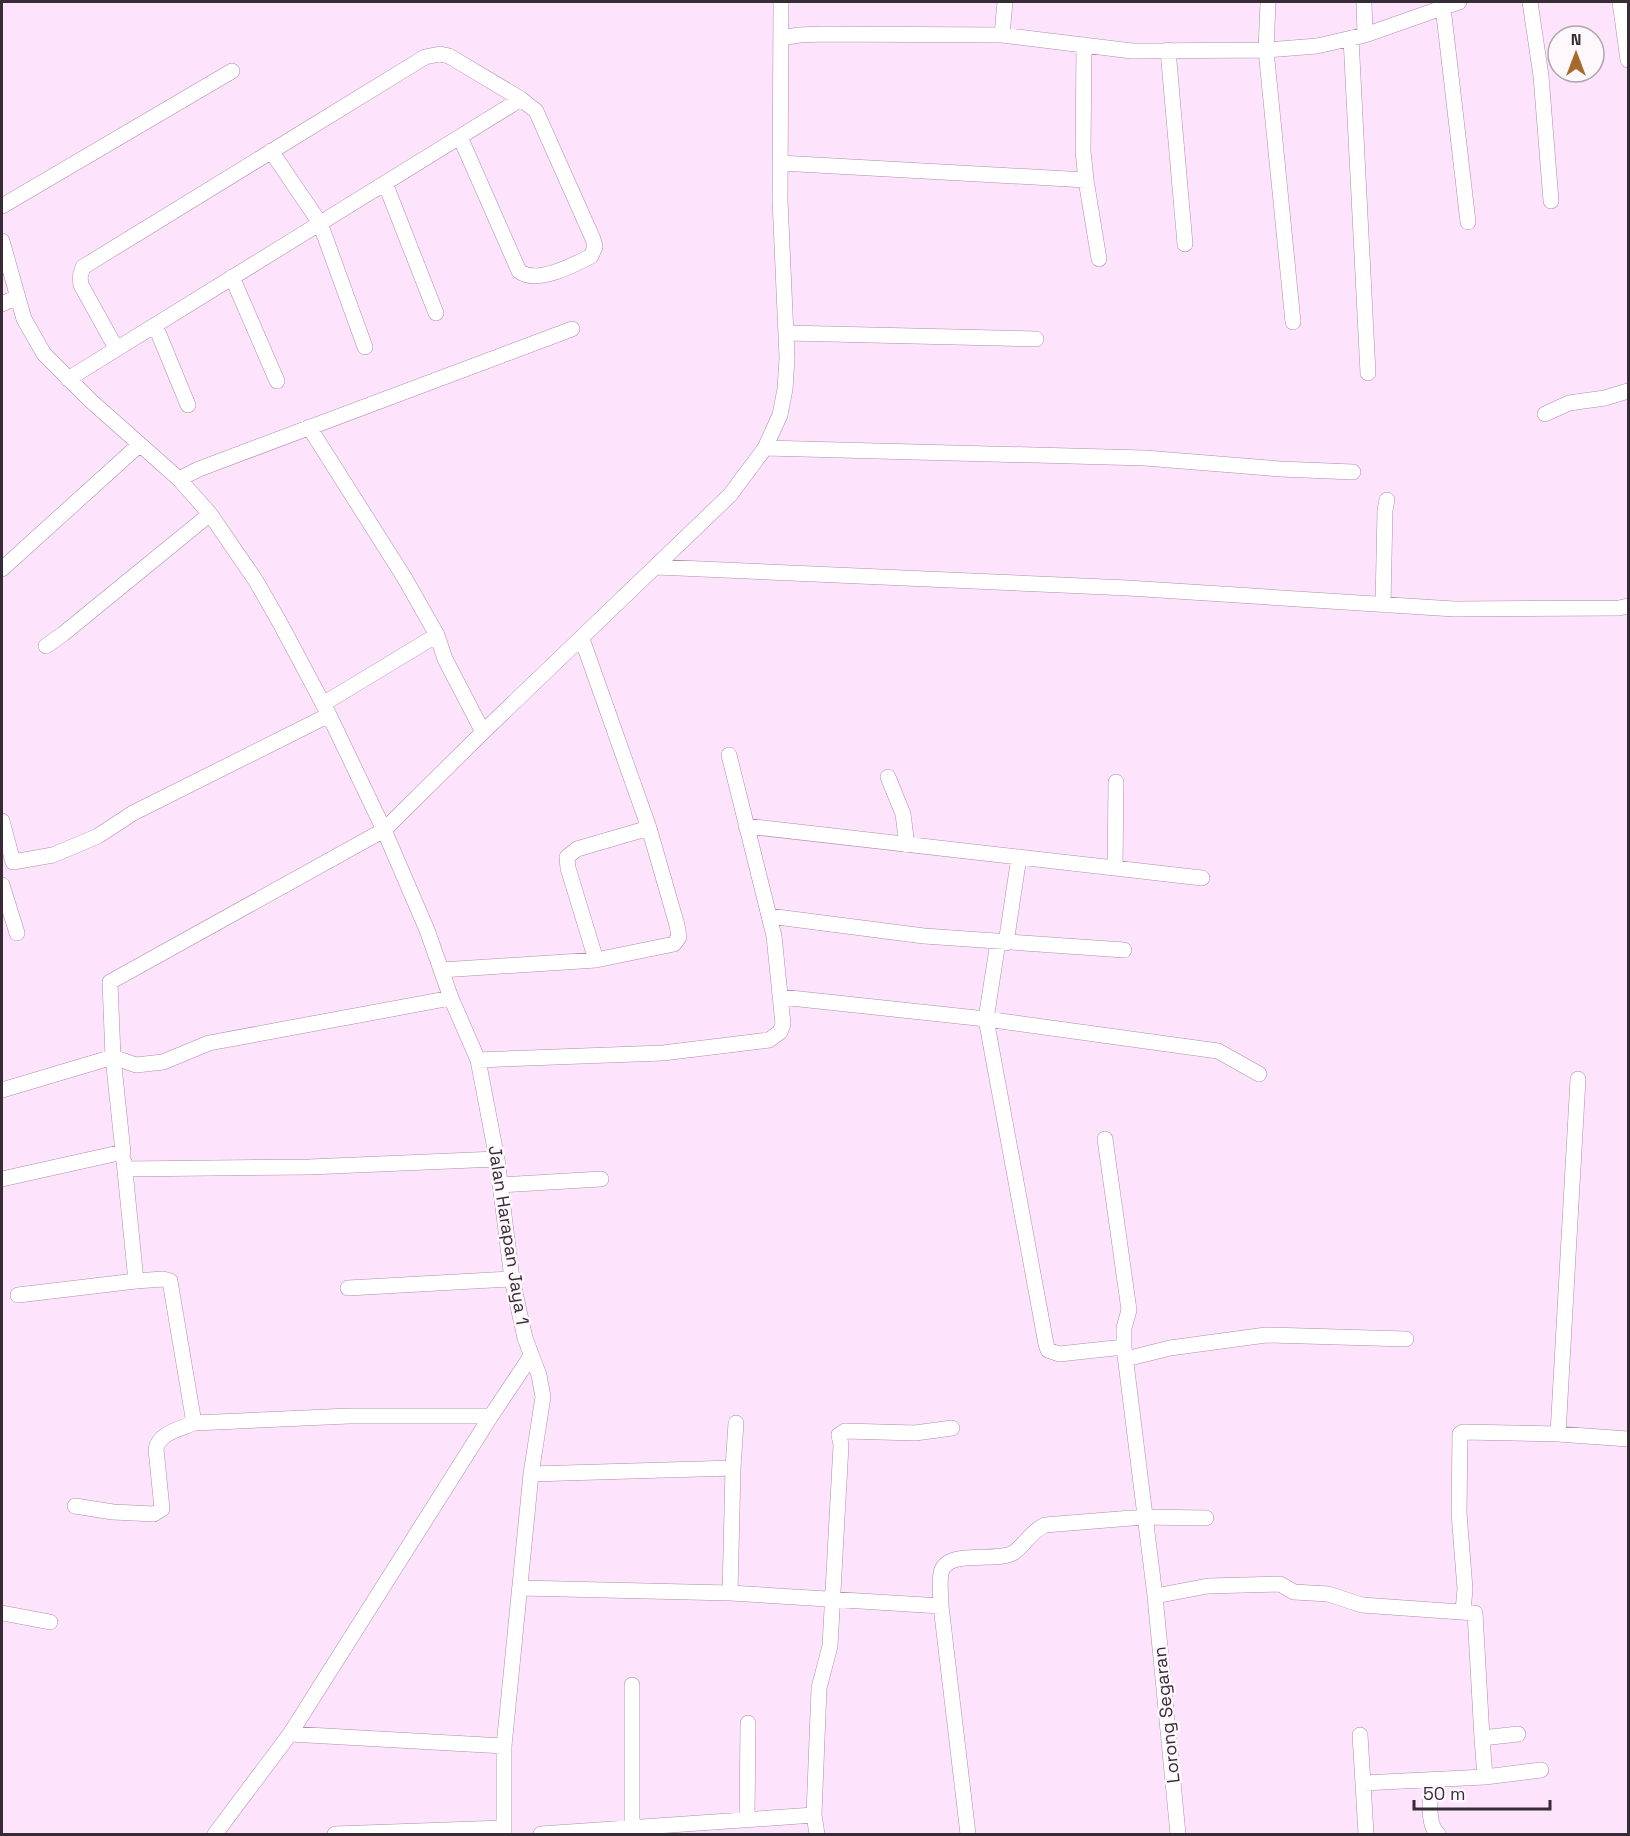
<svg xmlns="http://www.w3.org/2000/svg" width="1630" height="1836" font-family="'Space Grotesk',sans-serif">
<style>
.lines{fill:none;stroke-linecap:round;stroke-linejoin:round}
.street-casing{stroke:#a990a8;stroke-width:16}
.street{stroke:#fff;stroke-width:15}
.labels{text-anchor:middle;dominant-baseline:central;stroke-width:5;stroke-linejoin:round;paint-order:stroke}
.street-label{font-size:18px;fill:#372c36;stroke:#fef8fd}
</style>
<rect width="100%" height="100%" fill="#fee3fd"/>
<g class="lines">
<defs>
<path id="street" d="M1268,2L1266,50L1293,322
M1364,2L1365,35
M1530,2L1541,76L1551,201
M1620,2L1628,60
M1443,7L1468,222
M1002,35L1005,2
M781,38L799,35L823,34L1002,35L1132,51L1266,50L1317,46L1365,35L1459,2
M1351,38L1368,373
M1168,50L1185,244
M271,151L320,223L365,347
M780,163L1086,180L1083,151L1084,45
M1086,180L1099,259
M385,183L436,313
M2,206L232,71
M2,241L24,319L44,354L91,401L179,479L210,514L256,581L280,623L329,715L384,830L427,930L451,998L478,1060L497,1159L512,1279L525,1338L539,1375L543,1397L531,1474L504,1746V1834
M232,277L277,381
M2,304L17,297
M155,325L188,405
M787,333L1036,339
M116,348L81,285L80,277L83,267L425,57L440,54L449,56L521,99L536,111L593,239L595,247L591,256C574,265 536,285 519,271L460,137
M68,379L521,99
M1545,414L1569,403L1605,398L1628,391
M309,427L404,577L437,635L445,659L483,732
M765,448L1145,458L1280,469L1353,472
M179,479L199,469L572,329
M656,567L1128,588L1454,609L1619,608L1628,606
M2,569L139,445
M1383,605L1385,510L1387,500
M46,646L63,634L210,514
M323,704L437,635
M888,777L903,814L907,845
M2,821L13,862L53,855L98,836L133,813L329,715
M746,826L1202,878
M1115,868L1116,782
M2,885L17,933
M769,916L924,936L1124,950
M998,942L986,1019L1046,1344L1048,1350L1059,1354L1124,1347L1155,1596L1178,1834
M1006,943L1019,857
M596,960L568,868L567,857L577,849L649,828
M441,970L596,960L674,944L679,937L677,925L649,828L582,639
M781,997L986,1019L1218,1051L1259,1074
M478,1060L663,1053L769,1040L780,1032L783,1024L774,936L729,755
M1578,1079L1558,1434L1628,1439
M2,1090L113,1057L136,1065L163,1062L209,1043L451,998
M1105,1139L1129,1310L1124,1328V1347
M125,1169L309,1167L497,1159
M2,1179L123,1152L113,1057L110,982L384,830L483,732L730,495L765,448L780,415L785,389L787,358L780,200L781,2
M501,1185L601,1179
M136,1281L163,1279L170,1281L194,1423L349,1416H491
M348,1288L512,1279
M18,1295L136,1281L124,1161
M1126,1359L1170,1348L1266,1335L1406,1339
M733,1468L736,1423
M531,1474L733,1468L730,1593
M75,1506L113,1512L154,1514L162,1509L156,1449C159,1433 180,1429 194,1423
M521,1588L730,1593L941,1606
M1155,1596L1208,1586L1280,1584L1294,1592L1328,1594L1362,1605L1475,1613L1482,1738
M1463,1611L1465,1589L1459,1513L1460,1434L1463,1432L1558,1434
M2,1613L50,1622
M632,1685V1828
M290,1734L504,1746
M1360,1735L1363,1783
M1485,1777L1541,1770
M1431,1780C1431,1795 1426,1824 1438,1834
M814,1815L819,1688L830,1646L841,1445L839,1435L845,1431L915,1433L952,1428
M747,1819L748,1723
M215,1834L290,1734L491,1416L531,1356
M335,1834L503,1828
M541,1834L814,1815L817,1834
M968,1834L941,1606C941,1596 939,1584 941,1573C946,1548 995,1563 1013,1553C1025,1545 1031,1531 1045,1525L1144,1517L1206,1518
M1366,1834L1363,1783L1485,1777L1482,1738L1518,1734"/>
</defs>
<use href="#street" class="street-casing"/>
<use href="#street" class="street"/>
</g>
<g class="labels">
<g class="street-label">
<text transform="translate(509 1235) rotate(81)">Jalan Harapan Jaya 1</text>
<text transform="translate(1166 1715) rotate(-96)">Lorong Segaran</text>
</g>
</g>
<rect width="1630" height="1836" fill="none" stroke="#372c36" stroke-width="6"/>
<g transform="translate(1576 54)"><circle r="28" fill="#fef8fd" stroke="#aea6ad" stroke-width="1.5"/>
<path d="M0-4.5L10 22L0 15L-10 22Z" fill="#a66b2c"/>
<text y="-9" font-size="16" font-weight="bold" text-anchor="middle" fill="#372c36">N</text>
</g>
<path d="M1414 1800v9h136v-9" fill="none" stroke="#372c36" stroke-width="3"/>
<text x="1423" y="1800" font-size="18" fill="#372c36" stroke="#fef8fd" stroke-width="4.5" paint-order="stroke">50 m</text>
</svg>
